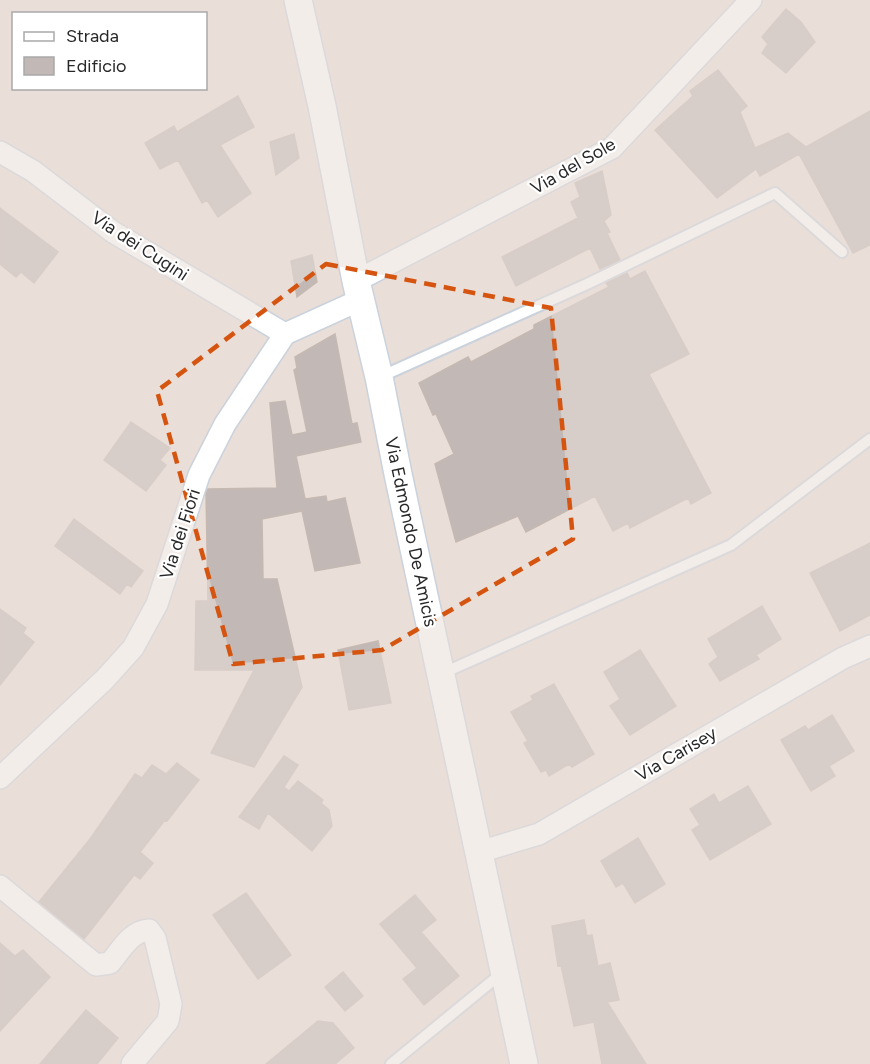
<svg xmlns="http://www.w3.org/2000/svg" width="870" height="1064" font-family="Figtree,sans-serif">
<style>
.building{fill:#c2b8b5;stroke:#c5b9b2;stroke-width:1.5}
.lines{fill:none;stroke-linecap:round;stroke-linejoin:round}
.service-casing{stroke:#cad2dc;stroke-width:14}
.minor-casing{stroke:#cad2dc;stroke-width:24}
.tertiary-casing{stroke:#cad2dc;stroke-width:30}
.service{stroke:#fff;stroke-width:10}
.minor{stroke:#fff;stroke-width:21}
.tertiary{stroke:#fff;stroke-width:27}
.marked{fill:none;stroke:#d5540f;stroke-width:4.5;stroke-dasharray:12 8;stroke-linejoin:round}
.labels{text-anchor:middle;dominant-baseline:central;stroke-width:4.5;stroke-linejoin:round;paint-order:stroke}
.street-label{font-size:18px;fill:#272727;stroke:#fff}
</style>
<rect width="100%" height="100%" fill="#eaded8"/>
<path class="building" d="M786,9L801,22L815,42L786,73L762,53L768,44L762,37Z
M718,70L747,106L740,112L755,148L788,133L806,147L870,111V245L853,253L799,154L760,176L756,169L717,198L655,130L693,96L690,91Z
M238,96L254,127L220,145L251,193L218,217L207,200L202,203L178,160L160,169L145,143L174,126L177,132Z
M294,134L299,158L276,175L270,142Z
M602,171L611,215L604,221L610,232L607,233L620,260L600,269L590,248L516,286L502,257L578,218L571,202L580,197L575,183Z
M0,208L58,252L34,283L21,272L16,277L0,264Z
M312,255L317,282L297,297L291,261Z
M645,271L689,354L649,374L711,493L691,504L688,498L630,528L628,523L613,531L595,496L526,532L518,516L456,542L435,464L454,454L436,414L433,415L419,383L468,357L471,362L534,329V325L609,287L606,283L627,273L630,279Z
M335,334L352,424L357,423L361,442L296,456L305,499L326,496L327,502L345,498L360,563L315,571L302,511L262,519L263,579H277L302,687L254,767L211,753L254,670H195L196,601H208L206,493L208,489L277,488L270,403L285,401L292,435L307,432L294,370L297,368L295,357Z
M131,422L170,448L160,460L166,465L146,491L104,460Z
M74,519L143,571L131,587L127,584L120,594L55,546Z
M870,543V615L840,631L810,573Z
M762,606L781,639L756,655L759,659L720,681L709,664L718,657L708,639Z
M0,609L26,628L23,633L34,642L0,685Z
M378,641L391,703L349,710L338,650Z
M640,650L676,706L630,735L610,706L620,699L604,672Z
M554,684L594,754L572,767L569,764L549,776L546,770L541,772L524,743L528,741L511,712L533,700L531,696Z
M832,715L854,751L829,766L835,776L811,791L781,740L805,726L808,730Z
M284,756L298,765L284,787L289,791L298,781L323,800L321,803L329,810L332,826L312,851L268,813L259,829L239,817Z
M177,763L199,780L167,821L165,820L140,852L153,863L140,879L134,875L84,939L39,902L90,839L135,774L142,778L152,765L166,774Z
M748,786L771,824L710,860L692,830L700,825L690,809L714,794L719,803Z
M638,838L665,884L635,903L623,883L616,887L601,861Z
M246,893L291,955L258,979L213,915Z
M415,895L436,920L421,932L459,976L424,1005L403,979L417,968L380,924Z
M584,920L587,936L592,935L598,966L610,963L619,1000L607,1002L646,1064H602L594,1022L574,1026L561,965L558,966L552,926Z
M0,943L15,956L23,950L50,977L0,1031Z
M343,972L363,996L345,1011L325,987Z
M86,1010L118,1038L97,1064H40Z
M318,1021L333,1023L354,1048L335,1064H266Z"/>
<g class="lines">
<defs>
<path id="service" d="M380,377L587,284L775,193L842,252
M441,674L731,545L870,439
M391,1064L502,973"/>
<path id="minor" d="M0,152L33,171L113,232L285,334
M356,281L612,148L751,0
M0,778L105,679L133,648L157,604L199,475L225,424L285,334L360,300
M479,852L539,834L843,658L870,646
M0,886L96,965L110,963C121,950 131,931 149,930L155,938L171,1004L168,1021L132,1064"/>
<path id="tertiary" d="M298,0L322,106L356,281L379,377L398,474L524,1064"/>
</defs>
<use href="#service" class="service-casing"/>
<use href="#minor" class="minor-casing"/>
<use href="#tertiary" class="tertiary-casing"/>
<use href="#service" class="service"/>
<use href="#minor" class="minor"/>
<use href="#tertiary" class="tertiary"/>
</g>
<path d="M0 0H870V1064H0ZM326,264L551,308L573,539L382,650L233,664L157,391Z" fill="#eaded8" fill-opacity=".55" fill-rule="evenodd"/>
<path class="marked" d="M326,264L551,308L573,539L382,650L233,664L157,391Z"/>
<g class="labels">
<g class="street-label">
<text transform="translate(573 166) rotate(-30)">Via del Sole</text>
<text transform="translate(140 246) rotate(33)">Via dei Cugini</text>
<text transform="translate(411 532) rotate(78)">Via Edmondo De Amicis</text>
<text transform="translate(180 534) rotate(-72)">Via dei Fiori</text>
<text transform="translate(676 754) rotate(-30)">Via Carisey</text>
</g>
</g>
<rect x="12" y="12" width="195" height="78" fill="#ffffff" stroke="#a9a9a9" stroke-width="1.5"/>
<rect x="24" y="32" width="30" height="9" fill="#ffffff" stroke="#a9a9a9" stroke-width="1.5"/>
<text x="66" y="42" font-size="18" fill="#272727">Strada</text>
<rect x="24" y="57" width="30" height="18" fill="#c2b8b5" stroke="#a9a9a9" stroke-width="1.5"/>
<text x="66" y="72" font-size="18" fill="#272727">Edificio</text>
</svg>
